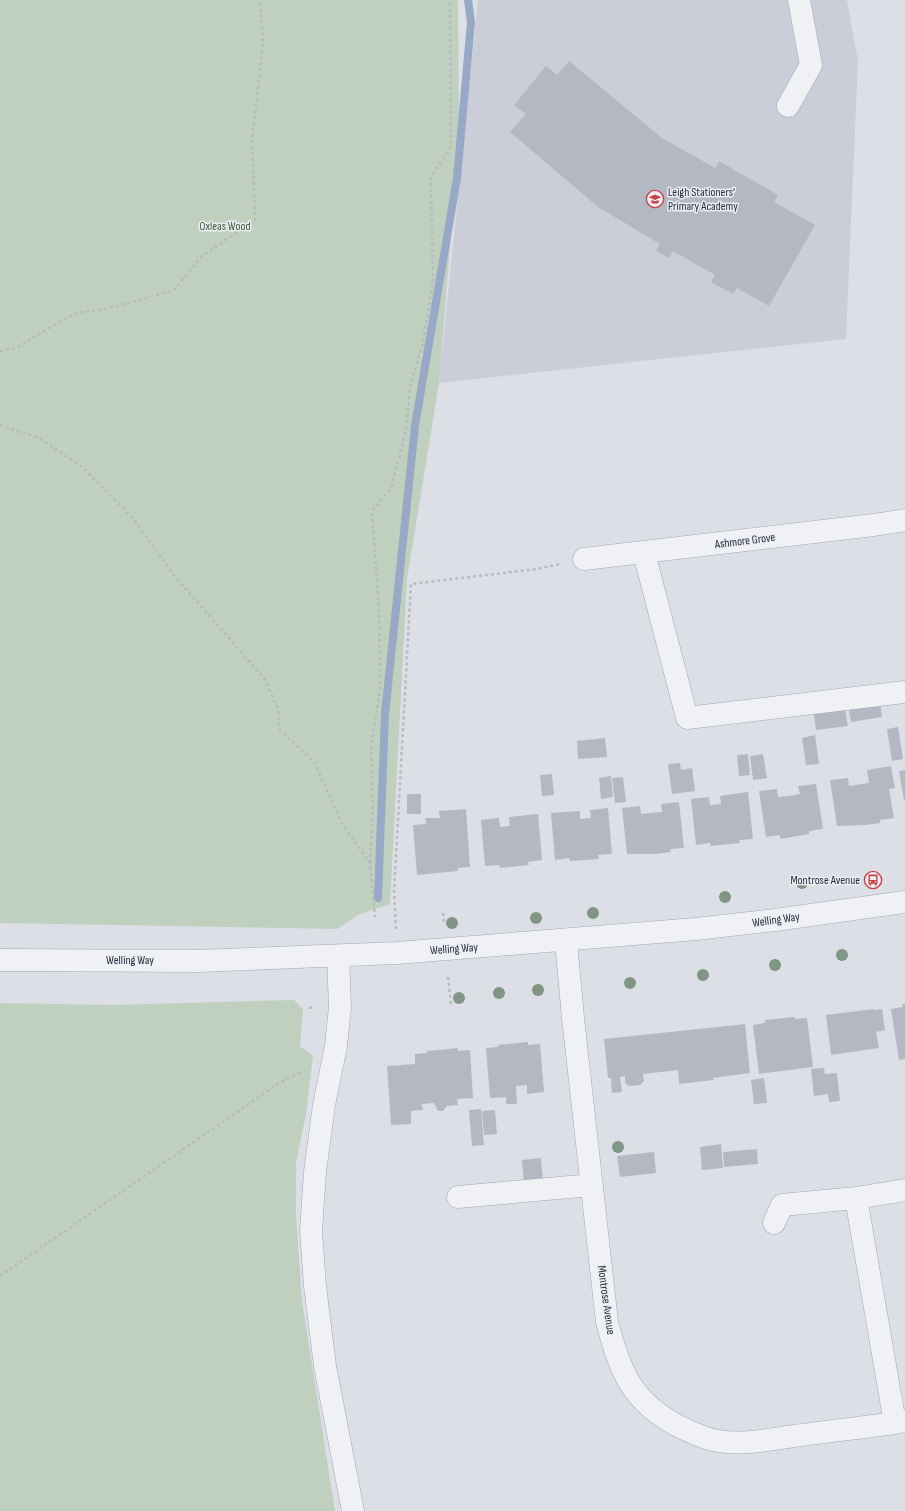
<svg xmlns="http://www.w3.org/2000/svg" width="905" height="1511" font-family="'Sofia Sans Condensed',sans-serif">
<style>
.built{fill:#cbced8}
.green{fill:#c0d0be}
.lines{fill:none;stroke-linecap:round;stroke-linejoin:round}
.stream{stroke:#97a9c7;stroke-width:8}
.building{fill:#b4b8c3}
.minor-casing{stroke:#a2a6b1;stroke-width:23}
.path{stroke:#b7bac1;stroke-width:2.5;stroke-dasharray:3 3;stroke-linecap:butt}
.minor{stroke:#eff1f5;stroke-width:22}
.tree{fill:#819585}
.labels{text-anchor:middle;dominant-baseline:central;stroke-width:3;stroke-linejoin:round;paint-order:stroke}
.poi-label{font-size:12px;fill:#262c3d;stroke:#eceef4;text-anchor:start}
.park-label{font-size:12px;fill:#365834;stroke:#eceef4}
.street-label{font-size:12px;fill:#262c3d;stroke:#eceef4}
</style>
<rect width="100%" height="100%" fill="#dddfe7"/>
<path class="built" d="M478,0H847L858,60L846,339L439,383Z"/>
<path class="green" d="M0,0H458L459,135L439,383L407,579L390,904L358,915L337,929L0,923Z
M294,1000L303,1009L300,1046L313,1056L306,1114L296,1163V1216L302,1301L335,1511H0V1003L113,1005Z"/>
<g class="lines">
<path class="stream" d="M378,898L385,714L415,426L457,178L471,22L468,0"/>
</g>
<path class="building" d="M569,61L662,138L715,168L719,161L778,195L774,202L815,225L769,306L737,288L733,294L711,282L715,275L673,251L669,258L656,251L660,244L598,207L510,132L526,114L514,105L546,66L557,75Z
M880,701L882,717L851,722L848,706Z
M845,709L848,726L816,730L814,714Z
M898,727L903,759L892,761L887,729Z
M815,735L819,764L806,765L802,738Z
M605,738L607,757L578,759L577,741Z
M748,754L750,775L739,776L737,755Z
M763,754L767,778L753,780L750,756Z
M680,763L681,770L692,768L695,791L672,794L668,764Z
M891,766L895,788L889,789L894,818L880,820V823L866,825L837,826L830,780L848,778L849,786L869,783L867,770Z
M905,770V800H904L899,771Z
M552,774L554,795L542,796L540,775Z
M611,776L613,797L601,799L599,778Z
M623,777L626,802L615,803L612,778Z
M816,784L823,829L809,831V834L780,839V835L766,837L759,791L777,789L778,797L789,796L800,794L798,786Z
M748,792L753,839L739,840L740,843L711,846L710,843L696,845L691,799L709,797L710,805L721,804L720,796Z
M407,794H421V814H407Z
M679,802L684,848L670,849L671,852L656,854H627L622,808L640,806L641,814L651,813L662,812L661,804Z
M608,808L612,854L598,855L599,859L570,861L569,858L555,860L551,813L580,811V819L591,818L590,810Z
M466,809L470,867L458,868V871L417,875L413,825L426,824L425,818H440L439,811Z
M538,814L542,860L528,862L529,865L500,868L499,865L485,866L481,820L499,818L500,827L510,826L509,817Z
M902,1004H905V1059L899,1060L891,1009L903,1007Z
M874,1009V1010L882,1009L885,1030L876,1032L879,1048L831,1055L826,1015Z
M794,1017L795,1019L807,1018L813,1067L759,1074L753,1025L765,1023V1020Z
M745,1024L750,1073L713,1078L714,1080L679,1084L678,1070L643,1074L644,1081L640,1085L629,1086L625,1083V1076L620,1077L622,1092L612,1093L611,1078H608L604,1039Z
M528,1042V1045L540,1044L544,1092L527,1094V1085L516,1086L517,1104H506V1097L490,1098L486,1048L498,1047V1045Z
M458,1048V1051L470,1050L473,1098L457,1099L458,1105L447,1106L443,1111H438L434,1103L422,1104L423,1110L411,1111V1124L391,1125L387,1066L415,1064V1054L427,1053V1051Z
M824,1068L825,1074L837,1073L840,1101L829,1102L828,1094L814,1096L811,1069Z
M764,1078L767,1103L754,1104L751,1080Z
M481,1109L484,1145L472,1146L469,1110Z
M495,1110L497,1134L484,1135L482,1111Z
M721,1144L723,1168L702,1170L700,1147Z
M757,1149L758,1164L724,1167L723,1152Z
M654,1152L656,1173L620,1177L617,1156Z
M541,1158L543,1181L524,1183L522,1160Z"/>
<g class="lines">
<defs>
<path id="minor" d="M788,106L811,65L799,0
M644,553L687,718L905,692
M584,559L874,525L905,520
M566,941L573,1018L607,1322C620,1371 631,1401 678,1426C691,1432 704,1439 718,1441C745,1446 775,1438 802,1435C837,1430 871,1427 905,1421
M338,956L340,1007L336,1046L324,1105L315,1172L311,1231L315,1286L325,1366L353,1511
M0,960L198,961L397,953L696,929L775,920L905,902
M458,1197L592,1185
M774,1223L782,1205L856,1198
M895,1423L856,1198L905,1190"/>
</defs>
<use href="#minor" class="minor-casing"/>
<path class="path" d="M0,351L16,348L73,314L110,308L174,290L202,256L255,220L252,140L263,42L260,0
M0,425L39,438L82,467L131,516L177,579L264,678L278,708L280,730L315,763L342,824L370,863L375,917
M370,863L373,807L371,746L380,690L379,608L372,511L391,488L406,431L410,387L422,346L433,282L431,177L451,147L450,0
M443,913L444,925
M396,929L394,892L411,584L537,569L560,564
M448,977L451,1004
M309,1008L314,1007
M0,1276L279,1083L301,1072"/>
<use href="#minor" class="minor"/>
</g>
<g class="tree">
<circle cx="802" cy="883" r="6"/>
<circle cx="725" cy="897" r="6"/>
<circle cx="593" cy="913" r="6"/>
<circle cx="536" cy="918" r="6"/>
<circle cx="452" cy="923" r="6"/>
<circle cx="842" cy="955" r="6"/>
<circle cx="775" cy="965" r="6"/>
<circle cx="703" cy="975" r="6"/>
<circle cx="630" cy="983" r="6"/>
<circle cx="538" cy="990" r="6"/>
<circle cx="499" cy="993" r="6"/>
<circle cx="459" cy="998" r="6"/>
<circle cx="618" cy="1147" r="6"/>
</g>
<defs>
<symbol id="school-ring" viewBox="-11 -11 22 22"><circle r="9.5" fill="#eceef4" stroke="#cc4146" stroke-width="1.5"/><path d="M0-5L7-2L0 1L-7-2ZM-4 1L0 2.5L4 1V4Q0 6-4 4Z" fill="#cc4146"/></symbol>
<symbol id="bus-ring" viewBox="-11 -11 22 22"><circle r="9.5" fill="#eceef4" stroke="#cc4146" stroke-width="1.5"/><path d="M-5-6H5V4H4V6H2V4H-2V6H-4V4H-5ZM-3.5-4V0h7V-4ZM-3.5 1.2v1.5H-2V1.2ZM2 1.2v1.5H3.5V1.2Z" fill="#cc4146"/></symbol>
</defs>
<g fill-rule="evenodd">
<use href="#school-ring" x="645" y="189" width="20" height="20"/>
<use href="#bus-ring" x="863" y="870" width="20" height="20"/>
</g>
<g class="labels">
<g class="poi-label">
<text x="668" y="192">Leigh Stationers'<tspan x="668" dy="14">Primary Academy</tspan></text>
<text x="860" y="880" text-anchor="end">Montrose Avenue</text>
</g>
<g class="park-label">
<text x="225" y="226">Oxleas Wood</text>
</g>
<g class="street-label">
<text transform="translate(745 541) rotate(-7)">Ashmore Grove</text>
<text transform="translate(776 920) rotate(-8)">Welling Way</text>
<text transform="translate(454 949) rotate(-4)">Welling Way</text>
<text x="130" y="960">Welling Way</text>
<text transform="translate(606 1300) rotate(82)">Montrose Avenue</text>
</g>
</g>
</svg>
